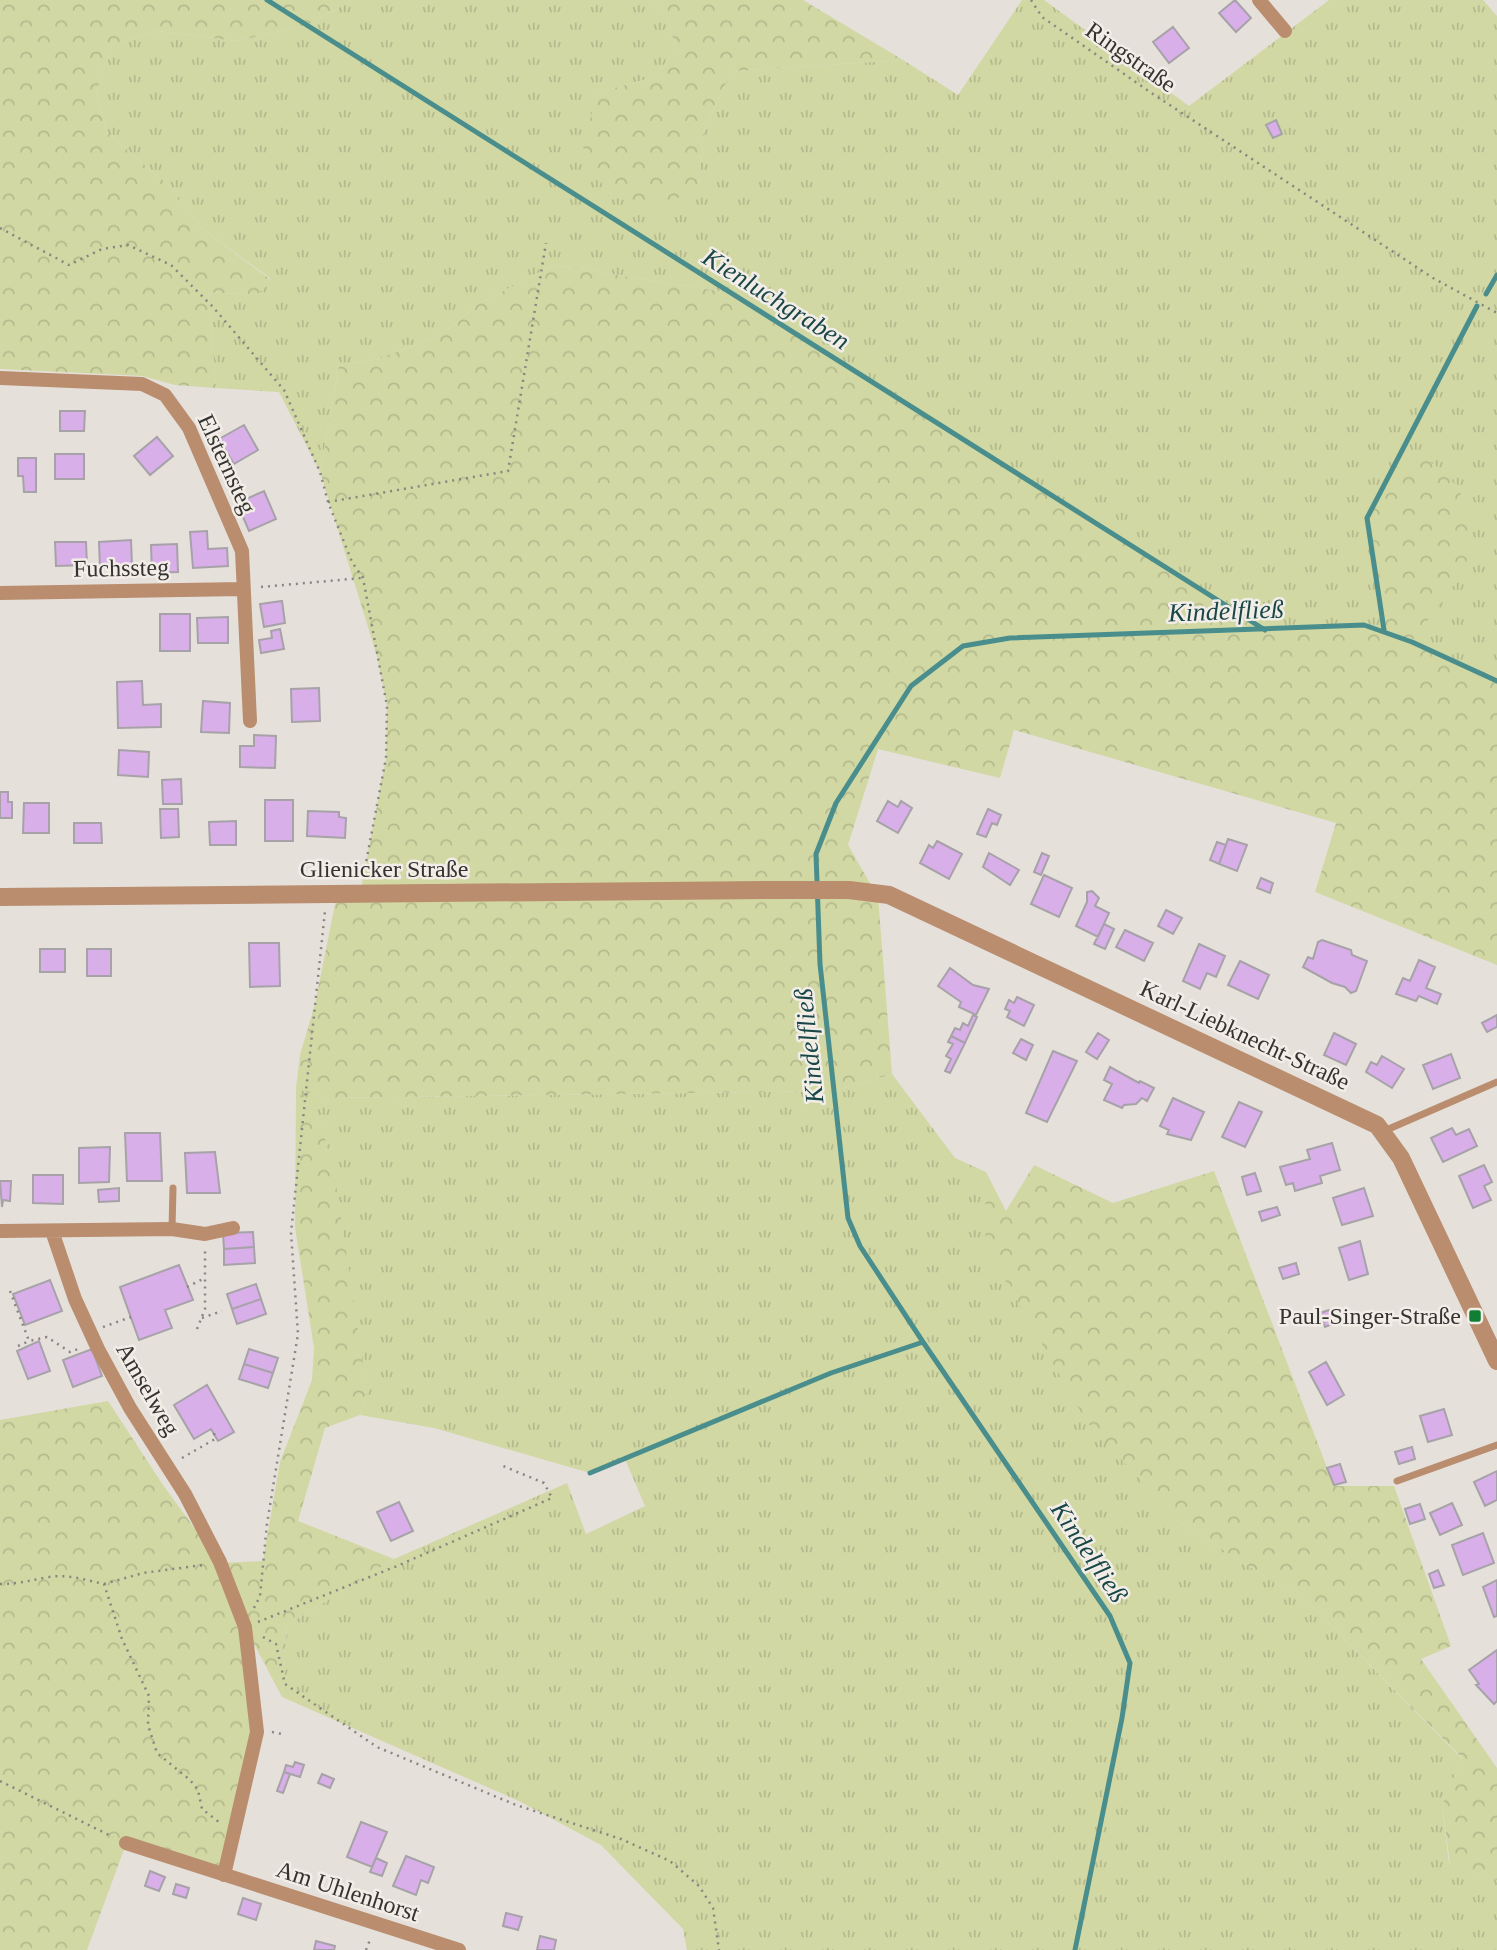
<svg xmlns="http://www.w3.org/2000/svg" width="1497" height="1950" font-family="Georgia,serif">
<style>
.grass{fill:url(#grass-tufts)}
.forest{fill:url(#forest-crowns)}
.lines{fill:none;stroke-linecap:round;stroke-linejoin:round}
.stream{stroke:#498e8d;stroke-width:5}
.building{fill:#d9afe9;stroke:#a6a2a8;stroke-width:2}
.path{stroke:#898581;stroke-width:2.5;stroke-dasharray:2 5;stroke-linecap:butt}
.service{stroke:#b98d6e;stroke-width:7}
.minor{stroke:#b98d6e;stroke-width:14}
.tertiary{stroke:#b98d6e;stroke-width:18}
.poi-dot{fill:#107f35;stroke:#f3ede8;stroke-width:2.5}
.labels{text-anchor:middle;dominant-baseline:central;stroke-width:5;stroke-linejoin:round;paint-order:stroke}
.street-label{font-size:24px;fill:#353331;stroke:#f3ede8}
.poi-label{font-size:24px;fill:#353331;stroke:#f3ede8;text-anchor:end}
.water-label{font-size:26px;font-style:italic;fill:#194747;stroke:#f3ede8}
</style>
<defs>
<pattern id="grass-tufts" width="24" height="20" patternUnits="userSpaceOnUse" patternTransform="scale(1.75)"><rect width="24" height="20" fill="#d1d8a3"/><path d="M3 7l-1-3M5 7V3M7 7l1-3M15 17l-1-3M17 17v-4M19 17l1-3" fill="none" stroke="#b4ba8d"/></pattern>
<pattern id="forest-crowns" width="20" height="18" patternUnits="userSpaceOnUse" patternTransform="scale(1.75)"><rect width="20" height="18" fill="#d1d8a3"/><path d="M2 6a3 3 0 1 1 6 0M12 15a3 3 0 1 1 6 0" fill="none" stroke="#b4ba8d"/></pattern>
</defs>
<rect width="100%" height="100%" fill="#e6e0db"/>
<path class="grass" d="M353,0H651L666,11L676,50L654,77L597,93L699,186L704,130L732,71L903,60L958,95L1022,0H1044L1189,106L1329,0H1483L1497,16V681L1412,642L1364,625L1265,631L725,292L553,265L475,306L441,335L379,359L339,366L320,472L279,392L216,388L208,292L257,295L271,279L202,229L174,190L107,133L96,93L112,45L157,31L237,41L307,25Z
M892,1074L955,1158L986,1172V1245L1178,1521L1313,1607L1462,1759L1442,1805L1449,1863L1497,1880V1950H687L683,1929L601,1845L519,1801L282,1697L287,1625L394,1559L567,1483L586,1534L645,1506L625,1459L590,1473L434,1428L360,1415L367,1391L321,1124L296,1088L328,1098L834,1091Z"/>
<path class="forest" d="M0,0H353L307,25L237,41L157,31L112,45L96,93L107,133L174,190L202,229L271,280L257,295L208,292L216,388L175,385L142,376L0,369Z
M651,0H803L903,60L732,71L704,130L699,186L662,207L609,197L583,147L597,93L654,77L676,50L666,11Z
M553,265L725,292L1265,631L1364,625L1383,630L1367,518L1403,448C1439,464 1461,479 1469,519C1471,529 1473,541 1470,551C1461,584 1431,614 1412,641L1497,681V965L1315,892L1336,823L1014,730L1000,778L878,749L848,845L878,897L892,1074L834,1091L328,1098L297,1089L321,1124L334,1171L367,1391L360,1415L325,1428L298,1521L394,1559L287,1625L282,1697L246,1629L257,1732L224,1875L126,1844L87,1950H0V1420L108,1401L163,1485L220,1563L263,1561L280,1462L312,1380L314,1348L295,1227L296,1088L300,1055L315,1004L337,894H360L386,758L387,706L377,656L320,472L339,366L379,359L441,335L475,306Z
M1034,1165L1113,1203L1214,1171L1334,1486H1394L1451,1646L1421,1659L1497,1768V1880L1450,1864L1442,1805L1462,1758L1313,1607L1178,1521L1086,1421L985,1245L986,1172L1006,1211Z"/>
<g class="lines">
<path class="stream" d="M267,0L1265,630
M1486,294L1497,275
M1384,630L1367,518L1477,306
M590,1473L831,1373L923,1342
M1075,1950L1122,1718L1130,1663L1110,1616L923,1342L860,1246L848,1218L820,964L816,854L836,803L911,686L963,646L1010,638L1364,625L1412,642L1497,681"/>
</g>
<path class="building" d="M1235,0L1251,18L1236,32L1219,13Z
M1173,27L1189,48L1169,63L1153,42Z
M1276,120L1282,134L1273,138L1266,125Z
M60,411H85L84,431H60Z
M244,425L258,450L234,464L219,439Z
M157,437L173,456L150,475L134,456Z
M55,454H84V479H55Z
M18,458H36V492H24L23,476H18Z
M264,491L276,519L249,531L237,503Z
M207,531L208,549L227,548L228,566L193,568L190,532Z
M131,540L132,566L100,568L99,542Z
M55,542H86L87,565L56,566Z
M177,544L178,572L152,573L151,545Z
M282,601L285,623L264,627L260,604Z
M160,614H190V651H160Z
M228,617V643H198L197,618Z
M280,629L284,649L261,653L259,640L272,638L271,631Z
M142,681L143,705L161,704V727L118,728L117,682Z
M319,688L320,721L292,722L291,689Z
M203,701L230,703L229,733L201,732Z
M254,735L276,736L275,768L240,767V746H254Z
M119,750L149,752L148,777L118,775Z
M181,779L182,804H163L162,780Z
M0,792H8V802H12V818H0Z
M265,800H293V841H265Z
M888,801L898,807L901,801L912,808L898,833L877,821Z
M24,803H49V833H23Z
M160,809H178L179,837L161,838Z
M988,809L1001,815L997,825L992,823L986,837L977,834Z
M308,811L339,812V817L346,818L345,838L307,836Z
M236,821V845H210L209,822Z
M74,823H101L102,843H74Z
M1228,839L1247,845L1237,871L1219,864Z
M937,841L962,854L949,879L920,863L929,845L933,848Z
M1217,842L1226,845L1219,864L1210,860Z
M989,853L1019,870L1010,885L983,867Z
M1042,853L1049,856L1041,875L1034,872Z
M1044,875L1072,888L1059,917L1031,904Z
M1261,878L1273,883L1270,893L1257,888Z
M1092,891L1099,898L1095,906L1109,913L1098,937L1076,926L1087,902V892Z
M1166,910L1182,918L1173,934L1158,926Z
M1104,924L1114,929L1105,949L1094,944Z
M1125,930L1153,943L1144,961L1116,947Z
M1322,940L1351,950L1352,955L1367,961L1356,991L1351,993L1345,987L1332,983L1303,967L1308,957L1313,959L1318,942Z
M249,943H279L280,986L250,987Z
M1199,944L1225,956L1216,977L1207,973L1200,989L1183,981Z
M40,949H65V972H40Z
M87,949H111V976H87Z
M1419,960L1435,967L1426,988L1441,994L1437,1004L1419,996L1416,1001L1396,994L1403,978L1410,981Z
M1240,961L1269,975L1258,999L1228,985Z
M950,968L973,985L989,989L976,1015L959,1007L961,1002L938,986Z
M1017,997L1034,1005L1024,1026L1007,1017L1010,1011L1005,1009L1009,1000L1014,1003Z
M973,1015L977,1017L965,1043L951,1036L955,1028L960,1030L963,1023L968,1026Z
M1497,1015V1027L1487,1032L1482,1023Z
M1098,1033L1109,1040L1097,1059L1086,1052Z
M1334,1033L1356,1044L1346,1065L1324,1055Z
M951,1036L965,1043L950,1073L945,1071L951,1059L946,1056L953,1044L948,1042Z
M1021,1039L1033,1045L1026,1060L1013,1053Z
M1053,1051L1077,1061L1047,1122L1026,1113Z
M1451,1054L1460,1078L1433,1089L1423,1065Z
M1382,1056L1404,1069L1392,1088L1366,1072L1371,1062L1377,1065Z
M1110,1067L1139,1083L1140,1081L1154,1088L1147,1101L1142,1098L1136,1104L1124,1105L1122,1108L1104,1100L1112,1084L1104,1080Z
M1173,1098L1204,1112L1191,1140L1167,1134L1169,1130L1160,1126Z
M1239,1102L1262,1112L1245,1147L1222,1137Z
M1452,1128L1456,1135L1469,1129L1477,1146L1443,1162L1431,1138Z
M125,1133H160L162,1181H127Z
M1332,1143L1340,1170L1320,1176L1322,1183L1295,1191L1293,1183L1286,1185L1280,1167L1310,1159L1307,1150Z
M110,1147L109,1182L79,1183V1148Z
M215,1152L220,1193H187L185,1153Z
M1484,1165L1492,1182L1484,1186L1491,1200L1473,1208L1459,1176Z
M1255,1173L1261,1191L1247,1195L1242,1177Z
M33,1175H63V1204L33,1203Z
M0,1181H11L10,1201L3,1200L2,1207Z
M119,1188V1201L99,1202L98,1190Z
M1364,1188L1373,1216L1342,1225L1333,1198Z
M1277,1207L1280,1215L1262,1221L1259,1212Z
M253,1232L254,1247L224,1249L223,1233Z
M1360,1241L1368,1274L1349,1280L1339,1248Z
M254,1247L255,1263L224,1265V1249Z
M1296,1263L1299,1274L1283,1279L1279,1268Z
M179,1265L193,1300L165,1310L172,1328L139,1340L120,1287Z
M50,1280L62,1311L25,1325L13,1294Z
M256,1284L261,1299L232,1309L227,1294Z
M261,1299L266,1314L237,1324L232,1309Z
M1329,1310L1335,1323L1325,1327L1320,1313Z
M39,1341L50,1371L28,1379L17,1351Z
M92,1349L102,1376L73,1387L63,1360Z
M249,1349L278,1358L273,1373L244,1364Z
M1326,1362L1344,1395L1327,1405L1309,1372Z
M244,1364L273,1373L268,1388L239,1379Z
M207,1385L234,1432L218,1441L211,1429L194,1439L174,1405Z
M1444,1409L1452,1435L1428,1442L1420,1416Z
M1412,1447L1415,1459L1399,1464L1395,1452Z
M1340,1464L1346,1482L1334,1485L1327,1468Z
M1497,1471V1500L1485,1506L1474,1482Z
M399,1502L413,1531L391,1541L377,1512Z
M1452,1503L1462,1525L1440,1535L1430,1513Z
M1420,1504L1425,1519L1410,1524L1405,1509Z
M1483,1533L1494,1563L1463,1575L1452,1545Z
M1438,1570L1444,1585L1434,1588L1429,1574Z
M1497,1580V1616L1494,1617L1483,1587Z
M1497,1650V1701L1494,1704L1476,1685L1479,1684L1469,1670Z
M295,1762L304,1765L300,1777L284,1772L286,1765L293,1767Z
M284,1772L290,1774L283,1793L277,1791Z
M322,1774L334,1779L330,1788L318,1783Z
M361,1822L387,1832L372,1867L347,1857Z
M406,1856L434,1867L428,1883L421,1880L416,1895L393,1886Z
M376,1858L387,1863L382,1876L370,1872Z
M150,1871L165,1877L159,1891L145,1886Z
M176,1884L189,1888L186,1898L173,1894Z
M243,1898L261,1904L256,1920L238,1914Z
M506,1913L522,1917L518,1930L503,1926Z
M540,1936L556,1940L554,1950H537Z
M316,1941L335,1946L334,1950H314Z"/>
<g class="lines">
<path class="path" d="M1031,0L1042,17L1150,92L1433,278L1497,313
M0,228L69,265L102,249L128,245L171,265L213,307L284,390L320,472L328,502L352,562L363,578L387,706L386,758L363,878
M328,502L508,471L546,243
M261,587L362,578
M187,1287L205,1278
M10,1291L29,1341L47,1337L70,1352L81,1348
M202,1318L222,1311
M103,1327L131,1317
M197,1329L205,1309V1250
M18,1346L29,1341
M182,1458L215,1439L214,1433
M0,1584C18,1584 32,1580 49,1577C67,1574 86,1580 104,1584L122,1639L149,1696L148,1725L157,1753L190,1780L198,1790L202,1809L219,1822
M104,1584L143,1573L203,1565
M254,1608L260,1596L267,1524L298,1334L291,1233L325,911
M258,1622L397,1566L552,1498L544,1483L503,1466
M263,1637L276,1644L285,1684L377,1747L516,1805L621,1839L670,1861L699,1886L713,1908L719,1950
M272,1732L282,1734
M0,1781L113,1837
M366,1950L371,1937"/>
<path class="service" d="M1384,1131L1497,1082
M172,1229L173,1188
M1397,1481L1497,1445"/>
<path class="minor" d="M1259,0L1285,31
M0,378L142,384L165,395L189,428L242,551L250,721
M0,593L243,589
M0,1231L172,1229L205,1234L233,1228
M52,1231L75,1299L98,1349L130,1408L185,1494L220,1562L245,1627L257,1732L224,1875
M126,1843L459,1950"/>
<path class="tertiary" d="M0,897L769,890H849L889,895L1377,1125L1401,1158L1497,1361"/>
</g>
<rect class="poi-dot" x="1468" y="1309" width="14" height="14" rx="3.5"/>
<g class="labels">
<g class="street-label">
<text transform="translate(1131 57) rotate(35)">Ringstraße</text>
<text transform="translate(227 464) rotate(65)">Elsternsteg</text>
<text transform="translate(121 568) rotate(-1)">Fuchssteg</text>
<text x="384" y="869">Glienicker Straße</text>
<text transform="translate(1245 1035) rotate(25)">Karl-Liebknecht-Straße</text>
<text transform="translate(148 1389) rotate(60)">Amselweg</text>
<text transform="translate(348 1891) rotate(18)">Am Uhlenhorst</text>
</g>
<g class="poi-label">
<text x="1461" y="1316">Paul-Singer-Straße</text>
</g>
<g class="water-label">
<text transform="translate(776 299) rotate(32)">Kienluchgraben</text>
<text transform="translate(1226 611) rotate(-2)">Kindelfließ</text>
<text transform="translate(809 1046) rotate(-96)">Kindelfließ</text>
<text transform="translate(1089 1552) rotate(56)">Kindelfließ</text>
</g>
</g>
</svg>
